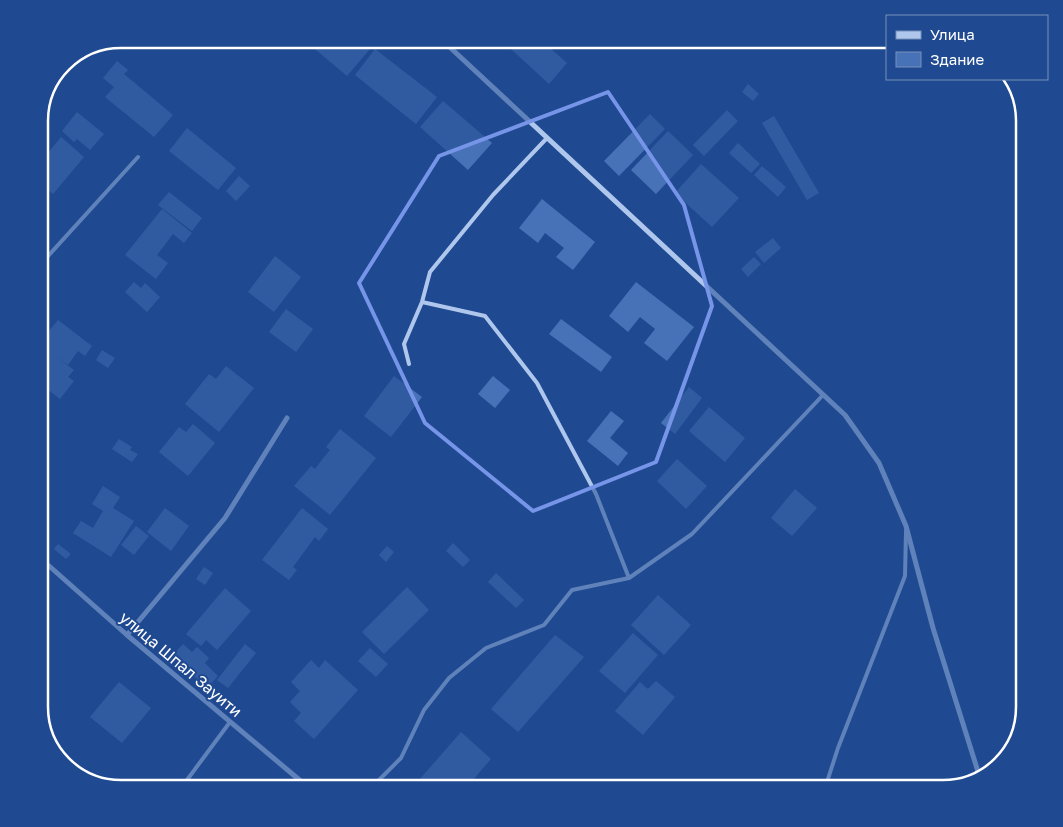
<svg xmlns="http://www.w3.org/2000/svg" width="1063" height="827" font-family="'Golos Text',sans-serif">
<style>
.building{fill:#4872b7}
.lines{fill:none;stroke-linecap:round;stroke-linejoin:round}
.lane{stroke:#afc7ed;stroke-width:4}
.street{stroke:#afc7ed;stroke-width:5}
.marked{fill:none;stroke:#7795e8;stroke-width:4;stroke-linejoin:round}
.labels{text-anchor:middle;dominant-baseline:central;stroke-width:4;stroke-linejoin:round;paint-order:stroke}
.street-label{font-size:16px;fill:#fff;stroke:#1f4990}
.rim{fill:none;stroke:#fff;stroke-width:2.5}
</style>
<rect width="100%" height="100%" fill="#1f4990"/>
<path class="building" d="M303,39H359L370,49L347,76Z
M500,39H540L567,63L549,84Z
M375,49L437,97L416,124L355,75Z
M117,61L128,70L124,74L173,115L154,137L105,97L114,87L103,78Z
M748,84L759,94L753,101L742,92Z
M443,101L492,143L468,170L420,127Z
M727,110L738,121L704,156L693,145Z
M77,112L104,134L90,150L77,139L74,142L62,131Z
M650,114L665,129L619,176L604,161Z
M774,116L819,193L807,200L762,123Z
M187,128L236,168L218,190L169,151Z
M668,131L693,155L656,194L631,170Z
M61,137L84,157L53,194L39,182V164Z
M738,143L760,164L751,173L729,153Z
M701,164L739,198L712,227L675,193Z
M762,166L786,187L778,197L754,175Z
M239,176L250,186L236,201L226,191Z
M169,192L202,218L192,231L158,205Z
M542,199L595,242L573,270L556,257L564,248L545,233L538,243L519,228Z
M162,209L192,233L184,243L173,234L157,255L168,263L156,279L125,255Z
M773,238L781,248L764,263L755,252Z
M275,256L301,277L274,312L248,292Z
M754,257L761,264L748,277L741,269Z
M134,282L141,288L145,283L160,297L147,312L125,292Z
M636,282L694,327L667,361L644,343L655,329L640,317L628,332L609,316Z
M286,309L313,329L296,352L269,332Z
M561,319L612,357L601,372L549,334Z
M58,320L92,346L85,356L78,351L68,365L51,353L74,370L68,377L74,381L60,399L39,383V343Z
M102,350L115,358L108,368L96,360Z
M226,366L254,388L219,432L185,404L209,374L216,379Z
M394,376L422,397L391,437L364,416Z
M493,376L510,390L495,408L478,394Z
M689,387L702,398L675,434L661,423Z
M709,407L745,438L725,462L689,431Z
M611,411L624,421L610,438L628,453L618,466L587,441Z
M39,413L46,419L39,427Z
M193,424L215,443L188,476L159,452L179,427L186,432Z
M340,429L376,458L330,515L294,486L311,466L315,469L324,457L330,450L326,447Z
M119,439L132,447L130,450L138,454L132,462L112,449Z
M677,459L707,486L686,509L657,481Z
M103,486L120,497L113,508L134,521L111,557L73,533L81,521L93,528L103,511L92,504Z
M795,489L817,508L792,536L771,518Z
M165,508L189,526L171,551L147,532Z
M302,508L328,529L319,541L315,537L293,567L297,570L289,580L262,560Z
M136,526L149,536L134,555L121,545Z
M453,543L470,560L463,567L446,551Z
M58,544L71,554L66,559L54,549Z
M387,546L394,552L386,562L379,555Z
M204,567L213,573L205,585L196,579Z
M496,573L524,600L516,608L488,582Z
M407,587L429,610L384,654L362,632Z
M225,588L251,611L217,650L206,640L201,646L186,634Z
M658,595L691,625L664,655L631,625Z
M633,633L658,655L625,693L599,671Z
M555,635L584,657L518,732L491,709Z
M183,644L192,652L197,647L209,658L205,663L218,676L207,688L172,656Z
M245,644L256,653L228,688L217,680Z
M370,648L388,664L376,677L358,661Z
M311,660L319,668L325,660L358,690L314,739L294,721L301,713L290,702L300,691L291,682Z
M656,681L675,697L643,735L615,711L640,682L648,689Z
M119,682L151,708L122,743L90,717Z
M461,732L491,759L466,788H412Z
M229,781L240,788H224Z"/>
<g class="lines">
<path class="lane" d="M39,266L138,157
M422,302L485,316L537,383L596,494L629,578
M409,364L404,344L422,302L430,272L493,195L547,138
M181,788L230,722
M371,788L401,758L424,710L449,678L486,648L544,625L572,590L629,578L692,534L823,395
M825,788L838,748L905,576L906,531"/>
<path class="street" d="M441,39L845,415L879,463L906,526L933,628L980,778
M39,557L127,635L309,788
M127,635L225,518L287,418"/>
</g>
<path d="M0 0H1063V827H0ZM608,92L684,205L712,306L656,462L533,511L425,423L359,283L439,156Z" fill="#1f4990" fill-opacity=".55" fill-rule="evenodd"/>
<path class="marked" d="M608,92L684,205L712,306L656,462L533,511L425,423L359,283L439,156Z"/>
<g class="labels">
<g class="street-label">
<text transform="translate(181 664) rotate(40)">улица Шпал Зауити</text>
</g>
</g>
<path d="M0 0H1063V827H0ZM121 48H943A73 73 0 0 1 1016 121V707A73 73 0 0 1 943 780H121A73 73 0 0 1 48 707V121A73 73 0 0 1 121 48Z" fill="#1f4990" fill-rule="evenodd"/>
<path class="rim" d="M121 48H943A73 73 0 0 1 1016 121V707A73 73 0 0 1 943 780H121A73 73 0 0 1 48 707V121A73 73 0 0 1 121 48Z"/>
<rect x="886" y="15" width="162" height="65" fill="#1f4990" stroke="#7992bc"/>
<rect x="896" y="31" width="25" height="8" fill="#afc7ed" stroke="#7992bc"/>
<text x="930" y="40" font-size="15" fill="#ffffff">Улица</text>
<rect x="896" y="52" width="25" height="15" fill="#4872b7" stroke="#7992bc"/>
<text x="930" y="65" font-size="15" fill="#ffffff">Здание</text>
</svg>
